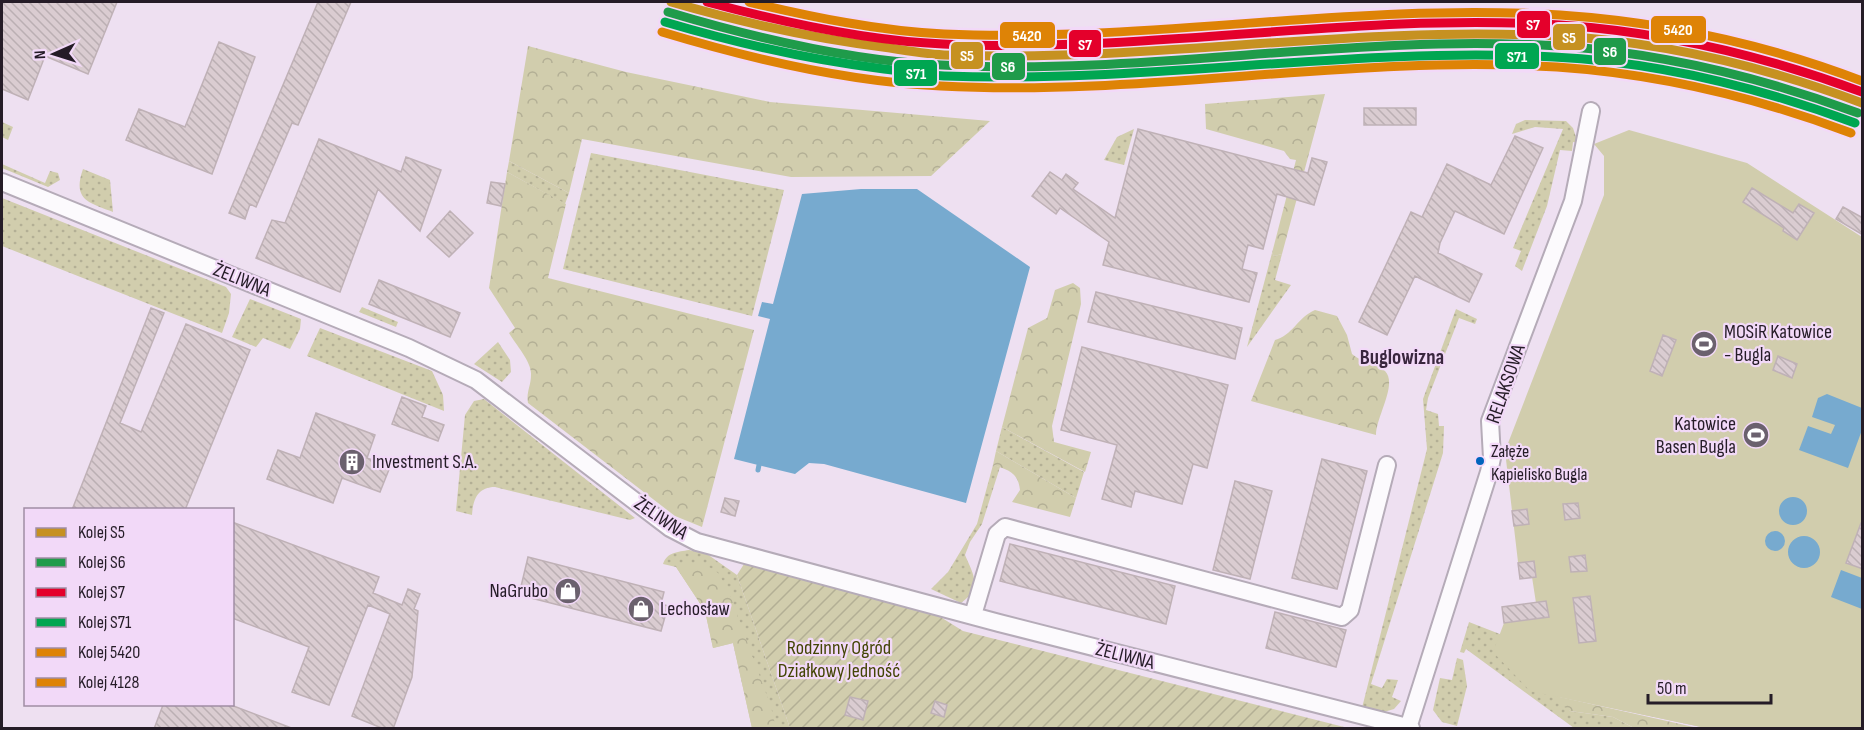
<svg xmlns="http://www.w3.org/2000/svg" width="1864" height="730" font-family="'Sofia Sans Condensed',sans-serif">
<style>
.grass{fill:url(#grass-dots)}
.forest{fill:url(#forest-crowns)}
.garden{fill:url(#garden-furrows)}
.pitch{fill:#d1cdad}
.water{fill:#77aacf}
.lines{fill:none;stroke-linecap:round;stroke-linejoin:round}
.stream{stroke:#77aacf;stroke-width:5}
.building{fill:url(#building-back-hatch);stroke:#bfb1b6;stroke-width:1.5}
.street-casing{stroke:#b5abb8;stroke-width:20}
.street{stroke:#fcfafd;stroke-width:16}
.rail-1-casing{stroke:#f2d9f8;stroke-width:14}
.rail-2-casing{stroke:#f2d9f8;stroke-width:14}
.rail-3-casing{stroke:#f2d9f8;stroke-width:14}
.rail-4-casing{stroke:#f2d9f8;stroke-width:14}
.rail-5-casing{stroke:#f2d9f8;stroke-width:14}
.rail-6-casing{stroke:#f2d9f8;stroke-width:14}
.rail-1{stroke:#c69121;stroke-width:9}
.rail-2{stroke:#1f9b4a;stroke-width:9}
.rail-3{stroke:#e4002b;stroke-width:9}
.rail-4{stroke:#00a651;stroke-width:9}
.rail-5{stroke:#de8306;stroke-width:9}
.rail-6{stroke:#de8306;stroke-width:9}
.bus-dot{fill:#0065bd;stroke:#f2d9f8;stroke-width:2}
.labels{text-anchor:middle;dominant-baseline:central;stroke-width:4.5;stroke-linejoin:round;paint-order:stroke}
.bus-label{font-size:18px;fill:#251c27;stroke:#f2d9f8;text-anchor:start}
.street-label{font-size:20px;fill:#251c27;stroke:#f2d9f8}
.poi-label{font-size:20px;fill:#251c27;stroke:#f2d9f8;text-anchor:start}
.park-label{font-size:20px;fill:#434505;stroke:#f2d9f8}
.neighbourhood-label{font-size:21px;font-weight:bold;fill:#39263e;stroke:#f2d9f8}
.line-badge{stroke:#f2d9f8;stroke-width:2}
.badge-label{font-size:16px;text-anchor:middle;font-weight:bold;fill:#fff}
</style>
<defs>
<pattern id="grass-dots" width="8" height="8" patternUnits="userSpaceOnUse" patternTransform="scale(1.5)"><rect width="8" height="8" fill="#d1cdad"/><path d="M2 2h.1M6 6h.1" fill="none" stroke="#b3af95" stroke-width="1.8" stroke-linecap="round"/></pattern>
<pattern id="forest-crowns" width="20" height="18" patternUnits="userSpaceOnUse" patternTransform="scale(1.5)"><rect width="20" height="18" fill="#d1cdad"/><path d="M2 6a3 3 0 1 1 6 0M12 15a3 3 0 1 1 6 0" fill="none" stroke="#b3af95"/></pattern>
<pattern id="garden-furrows" width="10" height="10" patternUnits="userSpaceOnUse" patternTransform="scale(1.5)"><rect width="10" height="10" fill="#d1cdad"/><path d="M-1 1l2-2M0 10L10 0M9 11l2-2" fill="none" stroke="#b3af95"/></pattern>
<pattern id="building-back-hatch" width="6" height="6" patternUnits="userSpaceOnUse" patternTransform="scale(1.5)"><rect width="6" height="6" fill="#daccd1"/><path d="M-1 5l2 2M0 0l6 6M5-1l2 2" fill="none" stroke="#bbafb3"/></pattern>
</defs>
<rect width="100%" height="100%" fill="#eee0f1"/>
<path class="grass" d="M1525,120L1566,121L1573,128L1578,143L1573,142L1572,151L1560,150L1547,206L1522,271L1515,266L1521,251L1513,248L1563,129L1535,127L1512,134L1516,124Z
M2,122L13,127L8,140L2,137Z
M1134,129L1124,165L1104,160L1117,137Z
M591,153L784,190L752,316L563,269Z
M509,161L569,193L565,204L507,172Z
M2,164L45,183L50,171L58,173L60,180L48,187L2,168Z
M83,169L110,180L113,212C89,203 72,200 83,169Z
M2,198L226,287L231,294L229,313L222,333L2,246Z
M1272,253L1274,256L1282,254L1275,280L1291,285L1247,347Z
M250,299L301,319L300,329L290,349L263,338L256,347L232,337Z
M362,307L398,322L396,327L359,312Z
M1456,309L1477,319L1475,324L1459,318L1428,398L1426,410L1438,414L1439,426H1444L1443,453L1371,684L1382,688L1387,679L1398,680L1392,697L1401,701L1394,709L1384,712L1362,707L1363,704L1427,449L1423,399Z
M320,328L432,371L443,395L444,411L307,356Z
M498,342L510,360L511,372L502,382L474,364Z
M484,399L635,518L630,520L495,487C478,487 473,499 472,515L456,511L465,415L474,401Z
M1002,427L1084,472L1076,498L996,451Z
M993,465L1000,467L982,524L970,542L965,555C973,574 983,587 961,603L931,589L948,572L977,524Z
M689,550L707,554L737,575L790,728H752L733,643L713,648L705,611L676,567L663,564C667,552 678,552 689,550Z
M1469,622L1528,645L1706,728L1560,697L1570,711L1613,717L1634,728H1574L1466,649L1464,653L1460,652Z
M1457,658L1463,660L1467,686L1457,726L1442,722L1433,710L1440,678L1452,680Z"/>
<path class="forest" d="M528,46L626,72L770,102L990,121L931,176L791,177L582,139L569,193L509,161Z
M1325,94L1282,254L1274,256L1272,253L1296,160L1290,159L1284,151L1206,129L1205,104Z
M507,172L566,204L548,278L754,330L702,527L675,516L528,403C526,392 531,386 531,375C532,362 516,345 509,333L515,328L489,288Z
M1073,283L1080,288L1081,304L1052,426L1054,442L1091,452L1085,472L1002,427L1028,328L1047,318L1055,290Z
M1315,310L1337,316L1347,335L1352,354C1362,363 1378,364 1385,371C1398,384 1376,417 1376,435L1251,401L1275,340C1292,336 1298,317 1315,310Z
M996,451L1076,498L1070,517L1012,502L1020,490C1018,472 1008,470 993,465Z
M694,563L711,568L718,573L729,592L771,707L776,728H752L733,643L713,648L705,611L676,567Z
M1560,697L1698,728H1634L1613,717L1570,711L1563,706Z"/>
<path class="garden" d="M744,564L934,613L963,631L1348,728H790L737,575Z"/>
<path class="pitch" d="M1629,130L1747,163L1862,237V728H1706L1530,691L1493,652L1504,623L1502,607L1536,603L1532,577L1520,579L1505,451L1604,195V156L1594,144Z"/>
<path class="water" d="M861,189H917L1030,267L966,503L824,464L809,463L795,474L734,459L770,319L758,316L762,302L773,304L802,194Z
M1827,394L1862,408V430L1848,468L1799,450L1808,426L1831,434L1835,425L1812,417L1818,398Z
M1779 511a14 14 0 1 1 28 0a14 14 0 1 1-28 0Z
M1765 541a10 10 0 1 1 20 0a10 10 0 1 1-20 0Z
M1788 552a16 16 0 1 1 32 0a16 16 0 1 1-32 0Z
M1841,570L1862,578V609L1831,597Z"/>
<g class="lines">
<path class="stream" d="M758,470L759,465"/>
</g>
<path class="building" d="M2,2H117L88,74L45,56L28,100L2,89Z
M318,2H351L298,125L292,123L256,207L250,204L245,219L229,213Z
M219,42L255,57L212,174L126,140L139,109L185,127Z
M1364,108H1416V125H1364Z
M1138,129L1308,173L1312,158L1327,162L1314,205L1277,194L1263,249L1248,245L1242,269L1257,273L1249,302L1103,265L1109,242L1060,208L1056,214L1032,196L1050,172L1062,180L1066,174L1078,183L1073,189L1115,218Z
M1515,136L1543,148L1504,234L1455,211L1440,243L1438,253L1482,274L1469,302L1415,276L1387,335L1359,322L1411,212L1422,217L1447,164L1491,185Z
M319,139L401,172L406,157L441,170L420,231L378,189L340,292L256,258L272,220L285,223Z
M491,182L505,184L501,206L487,203Z
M1752,188L1793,213L1799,204L1814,213L1797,240L1783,231L1784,228L1743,202Z
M1843,207L1863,218V235L1836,219Z
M450,211L473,233L449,257L427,237Z
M379,280L460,313L450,337L369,304Z
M1096,292L1242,328L1235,359L1088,322Z
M151,308L164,313L120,423L141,432L186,324L250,350L185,510H72Z
M1663,335L1676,340L1662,376L1650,371Z
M1082,347L1228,385L1207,468L1193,464L1182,504L1135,491L1131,507L1102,499L1117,445L1061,430Z
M1778,356L1797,364L1792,378L1773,370Z
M402,397L426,406L422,417L444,425L438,441L392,424Z
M316,413L375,435L367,458L390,467L380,492L342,478L333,503L267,479L278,450L300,458Z
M1322,459L1367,471L1337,589L1292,578Z
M1235,481L1272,491L1250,579L1213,570Z
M725,498L739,501L735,516L721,512Z
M1578,503L1580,518L1565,520L1563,504Z
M1527,509L1529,524L1514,526L1512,511Z
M232,522L379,577L373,593L402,605L408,589L420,594L414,609L418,611L412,677L393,729H384L352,716L390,614L368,605L329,705L292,692L309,647L232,618Z
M1861,523H1863V569L1846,563Z
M1010,544L1175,586L1166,624L1000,581Z
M1585,555L1587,571L1571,572L1569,557Z
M528,557L664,592L661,604L668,606L661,631L519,595Z
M1534,561L1536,577L1520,579L1518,563Z
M1590,596L1596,641L1579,643L1573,598Z
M1546,601L1549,617L1504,623L1502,607Z
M1275,612L1346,630L1336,667L1266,648Z
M850,697L868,701L863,720L845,715Z
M935,701L947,705L944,717L931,713Z
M163,705H231L294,729H154Z"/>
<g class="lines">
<defs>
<path id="street" d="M2,182L409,348L476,380L670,528L697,542L999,623L1411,728
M973,615L997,534L1005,527L1342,617L1350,610L1387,465
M1408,728L1489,472L1492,458L1490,421L1573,201L1591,111"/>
</defs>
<use href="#street" class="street-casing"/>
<use href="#street" class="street"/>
<defs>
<path id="rail-1" d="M671,2C743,23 816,39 890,48C908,51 926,54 944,55C1148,63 1351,25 1556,36C1661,41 1763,66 1862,103"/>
<path id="rail-2" d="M668,12C755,38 850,61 941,65C1147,76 1352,33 1558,46C1662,53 1761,77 1858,113"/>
<path id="rail-3" d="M707,2C781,22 866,41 943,44C1149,54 1354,12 1560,25C1664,32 1765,56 1862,92"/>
<path id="rail-4" d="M665,22C736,43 810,60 884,69C904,71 924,75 944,76C1148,84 1351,46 1554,57C1658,62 1758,87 1855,123"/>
<path id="rail-5" d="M749,2C812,17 879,31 944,34C1149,43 1354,2 1560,15C1664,22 1765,44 1862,81"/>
<path id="rail-6" d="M662,32C751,59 847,82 941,86C1146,97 1351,54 1557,67C1659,74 1756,97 1851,133"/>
</defs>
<use href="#rail-1" class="rail-1-casing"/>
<use href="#rail-2" class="rail-2-casing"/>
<use href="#rail-3" class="rail-3-casing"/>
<use href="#rail-4" class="rail-4-casing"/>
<use href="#rail-5" class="rail-5-casing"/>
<use href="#rail-6" class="rail-6-casing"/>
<use href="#rail-1" class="rail-1"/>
<use href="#rail-2" class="rail-2"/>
<use href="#rail-3" class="rail-3"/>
<use href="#rail-4" class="rail-4"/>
<use href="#rail-5" class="rail-5"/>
<use href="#rail-6" class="rail-6"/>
</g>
<defs>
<symbol id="stadium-disc" viewBox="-11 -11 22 22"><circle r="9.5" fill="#6b616e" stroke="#f2d9f8"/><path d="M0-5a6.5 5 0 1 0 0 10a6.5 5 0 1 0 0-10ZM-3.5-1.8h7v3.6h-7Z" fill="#fff"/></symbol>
<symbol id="building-disc" viewBox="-11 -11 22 22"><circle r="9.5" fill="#6b616e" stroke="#f2d9f8"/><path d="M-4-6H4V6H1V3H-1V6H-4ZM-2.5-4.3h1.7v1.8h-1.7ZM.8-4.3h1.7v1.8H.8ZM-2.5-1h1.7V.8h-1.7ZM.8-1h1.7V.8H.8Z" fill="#fff"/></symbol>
<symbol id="shop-disc" viewBox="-11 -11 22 22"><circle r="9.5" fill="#6b616e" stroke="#f2d9f8"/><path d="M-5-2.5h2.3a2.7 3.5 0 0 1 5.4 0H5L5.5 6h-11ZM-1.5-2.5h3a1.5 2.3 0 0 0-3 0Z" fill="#fff"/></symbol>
</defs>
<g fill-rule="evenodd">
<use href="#stadium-disc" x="1689" y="329" width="30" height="30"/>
<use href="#stadium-disc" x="1741" y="420" width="30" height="30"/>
<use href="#building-disc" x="337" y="447" width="30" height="30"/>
<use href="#shop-disc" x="553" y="576" width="30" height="30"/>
<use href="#shop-disc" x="626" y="594" width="30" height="30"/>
</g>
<circle class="bus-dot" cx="1480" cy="461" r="5"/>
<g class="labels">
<g class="bus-label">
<text x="1491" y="451">Załęże<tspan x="1491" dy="23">Kąpielisko Bugla</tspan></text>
</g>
<g class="street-label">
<text transform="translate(242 280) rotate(22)">ŻELIWNA</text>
<text transform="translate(1506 384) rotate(-71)">RELAKSOWA</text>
<text transform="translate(661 518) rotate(34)">ŻELIWNA</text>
<text transform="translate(1125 656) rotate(14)">ŻELIWNA</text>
</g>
<g class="poi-label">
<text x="1724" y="332">MOSiR Katowice<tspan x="1724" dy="23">- Bugla</tspan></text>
<text x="1736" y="424" text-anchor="end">Katowice<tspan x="1736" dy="23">Basen Bugla</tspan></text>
<text x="372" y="462">Investment S.A.</text>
<text x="548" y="591" text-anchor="end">NaGrubo</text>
<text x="660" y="609">Lechosław</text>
</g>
<g class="park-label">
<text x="839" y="648">Rodzinny Ogród<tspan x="839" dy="23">Działkowy Jedność</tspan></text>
</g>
<g class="neighbourhood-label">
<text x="1402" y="357">Buglowizna</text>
</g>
</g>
<g class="line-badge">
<rect x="1516" y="10" width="35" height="29" rx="6" fill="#e4002b"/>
<rect x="1650" y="15" width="57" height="29" rx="6" fill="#de8306"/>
<rect x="999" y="21" width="57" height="28" rx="6" fill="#de8306"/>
<rect x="1552" y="23" width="34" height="28" rx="6" fill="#c69121"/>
<rect x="1068" y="29" width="34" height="29" rx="6" fill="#e4002b"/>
<rect x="1593" y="37" width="34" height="29" rx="6" fill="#1f9b4a"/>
<rect x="950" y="41" width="34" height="29" rx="6" fill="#c69121"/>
<rect x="1494" y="42" width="46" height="28" rx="6" fill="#00a651"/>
<rect x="991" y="52" width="35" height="29" rx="6" fill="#1f9b4a"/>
<rect x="893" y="59" width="45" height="28" rx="6" fill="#00a651"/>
</g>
<g class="badge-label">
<text x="1533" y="30">S7</text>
<text x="1678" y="35">5420</text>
<text x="1027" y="41">5420</text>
<text x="1569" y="43">S5</text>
<text x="1085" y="50">S7</text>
<text x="1610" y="57">S6</text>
<text x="967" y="61">S5</text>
<text x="1517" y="62">S71</text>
<text x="1008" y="72">S6</text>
<text x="916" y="79">S71</text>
</g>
<rect width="1864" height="730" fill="none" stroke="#251c27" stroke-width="6"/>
<rect x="24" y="508" width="210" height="198" fill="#f2d9f8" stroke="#a08da4" stroke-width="1.5"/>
<rect x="36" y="528" width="30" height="9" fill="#c69121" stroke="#a08da4" stroke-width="1.5"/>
<text x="78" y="538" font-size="18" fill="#251c27">Kolej S5</text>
<rect x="36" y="558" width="30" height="9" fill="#1f9b4a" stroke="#a08da4" stroke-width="1.5"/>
<text x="78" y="568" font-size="18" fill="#251c27">Kolej S6</text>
<rect x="36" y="588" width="30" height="9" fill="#e4002b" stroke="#a08da4" stroke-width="1.5"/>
<text x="78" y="598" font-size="18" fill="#251c27">Kolej S7</text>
<rect x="36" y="618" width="30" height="9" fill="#00a651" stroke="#a08da4" stroke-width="1.5"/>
<text x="78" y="628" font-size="18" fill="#251c27">Kolej S71</text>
<rect x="36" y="648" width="30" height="9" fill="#de8306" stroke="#a08da4" stroke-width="1.5"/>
<text x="78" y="658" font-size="18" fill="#251c27">Kolej 5420</text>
<rect x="36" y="678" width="30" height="9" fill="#de8306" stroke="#a08da4" stroke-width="1.5"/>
<text x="78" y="688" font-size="18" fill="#251c27">Kolej 4128</text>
<g transform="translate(54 54) rotate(267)" stroke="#f2d9f8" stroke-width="4.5" paint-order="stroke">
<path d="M0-4.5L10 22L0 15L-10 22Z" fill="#251c27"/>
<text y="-9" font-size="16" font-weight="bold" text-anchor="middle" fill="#251c27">N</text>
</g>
<path d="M1648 694v9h123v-9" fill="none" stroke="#251c27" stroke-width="3"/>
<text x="1657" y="694" font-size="18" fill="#251c27" stroke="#f2d9f8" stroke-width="4.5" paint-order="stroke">50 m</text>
</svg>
